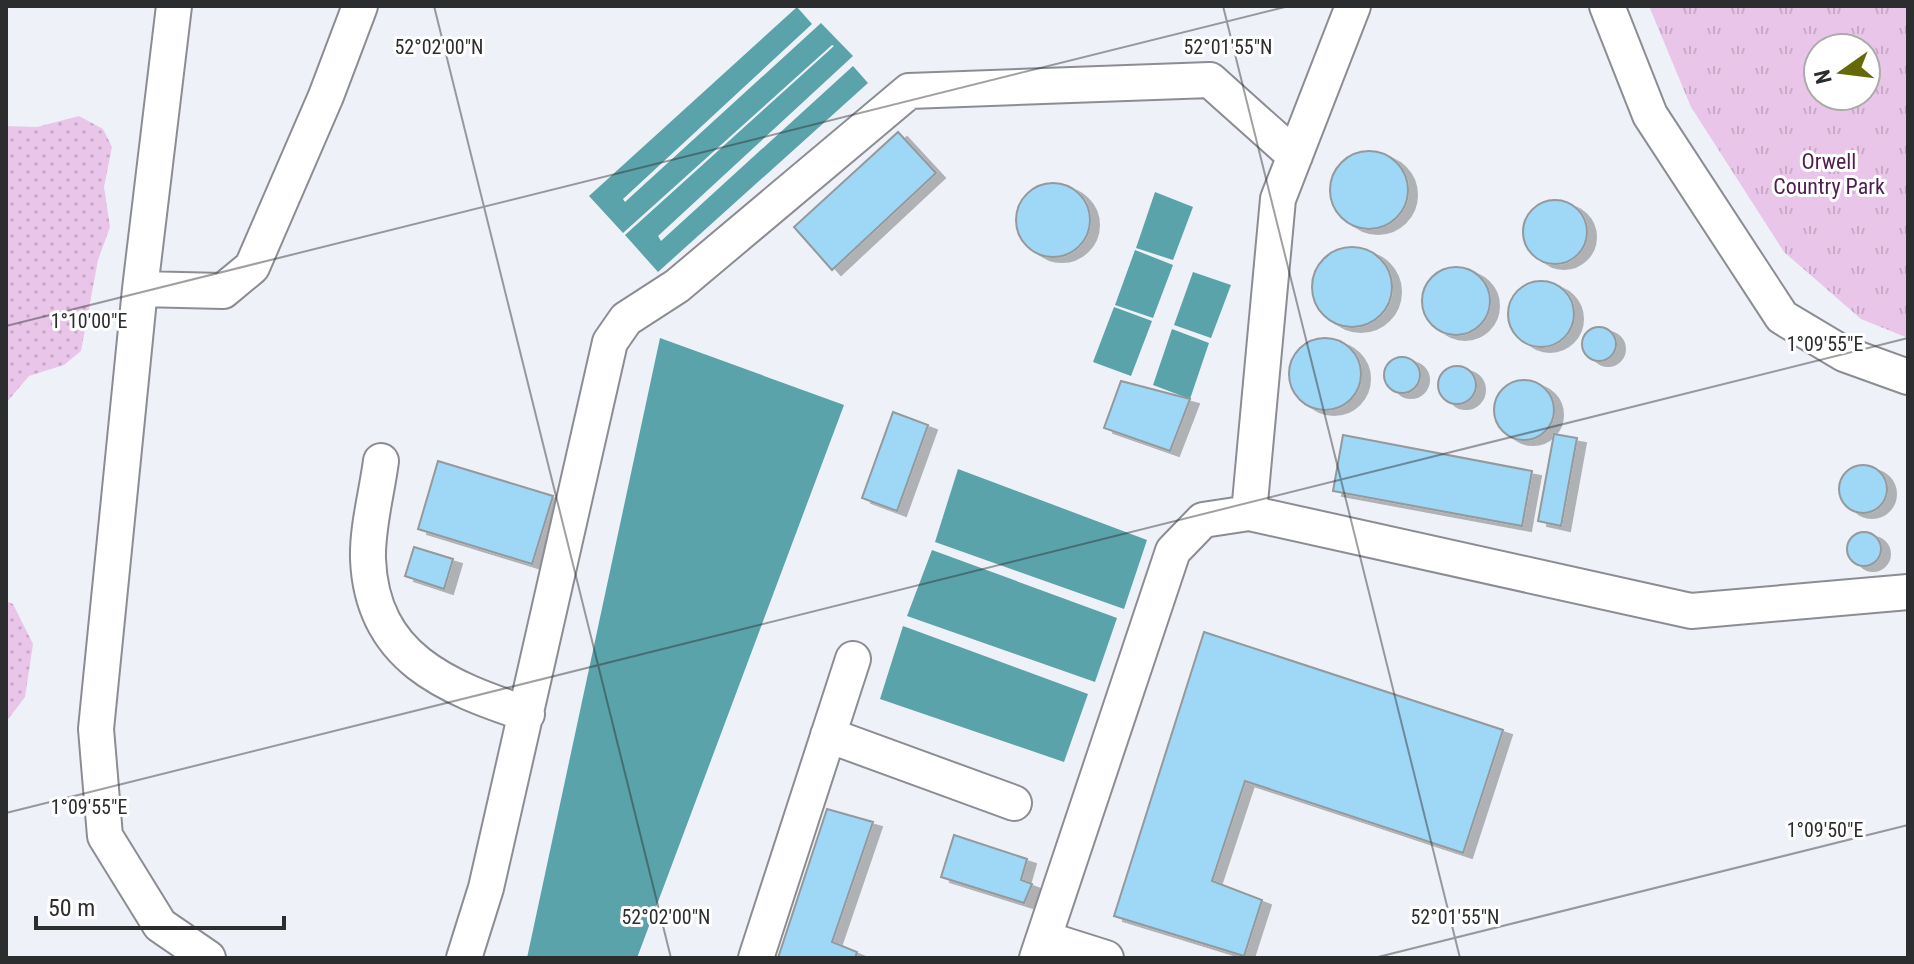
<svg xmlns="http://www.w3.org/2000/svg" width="1914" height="964" font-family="'Roboto Condensed',sans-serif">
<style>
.grass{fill:url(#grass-dots)}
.park{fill:url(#park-tufts);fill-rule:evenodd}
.water{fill:#5ba3aa}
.building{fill:#9fd7f7;stroke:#94999d;stroke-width:2;filter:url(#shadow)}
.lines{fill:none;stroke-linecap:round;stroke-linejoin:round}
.minor-casing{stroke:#8b8d93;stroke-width:38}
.minor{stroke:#fff;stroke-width:34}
.ticks{fill:none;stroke:#2c2d2f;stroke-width:2;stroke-opacity:0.45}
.labels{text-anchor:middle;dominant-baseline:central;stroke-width:6;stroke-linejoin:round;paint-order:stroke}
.park-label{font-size:22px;fill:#4f1e51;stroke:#fff}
.ticks-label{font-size:20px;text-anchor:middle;fill:#2c2d2f;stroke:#fff;stroke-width:6;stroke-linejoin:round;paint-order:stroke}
</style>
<defs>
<pattern id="grass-dots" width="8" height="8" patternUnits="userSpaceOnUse" patternTransform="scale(2)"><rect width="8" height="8" fill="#e9c6e9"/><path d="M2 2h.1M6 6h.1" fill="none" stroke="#c8aac8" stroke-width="1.8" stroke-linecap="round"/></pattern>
<pattern id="park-tufts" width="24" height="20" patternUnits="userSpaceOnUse" patternTransform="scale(2)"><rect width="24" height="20" fill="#e9c6e9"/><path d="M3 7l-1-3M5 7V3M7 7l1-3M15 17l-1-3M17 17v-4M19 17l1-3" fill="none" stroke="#c8aac8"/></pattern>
<filter id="shadow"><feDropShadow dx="9" dy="5" stdDeviation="0" flood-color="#0004"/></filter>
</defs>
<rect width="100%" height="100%" fill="#eef1f7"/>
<path class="grass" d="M79,116L103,129L112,147L104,187L110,227L98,260L81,351L64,365L29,376L6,403V126L37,127Z
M6,601L13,604L33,644L25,697L6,722Z"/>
<path class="park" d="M1649,6H1908V338L1861,319L1784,252L1691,107ZM1818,48H1866V96H1818Z"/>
<path class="water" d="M797,7L812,24L623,199L625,202L821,23L853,56L658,236L661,241L853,66L868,83L658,272L625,235L834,46L832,45L623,233L589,196Z
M1155,192L1193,207L1173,260L1136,248Z
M1135,250L1173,265L1153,318L1115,305Z
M1193,272L1231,285L1211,338L1174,325Z
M1114,307L1152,321L1131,376L1093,362Z
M1172,329L1209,343L1190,399L1153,385Z
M660,338L844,405L637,958H527Z
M958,469L1147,540L1124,609L935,542Z
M932,550L1117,618L1095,682L907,616Z
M903,626L1088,694L1064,762L880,699Z"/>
<path class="building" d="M898,132L936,173L832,270L794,227Z
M1330 190a39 39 0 1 1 78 0a39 39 0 1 1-78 0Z
M1016 220a37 37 0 1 1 74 0a37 37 0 1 1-74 0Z
M1523 232a32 32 0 1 1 64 0a32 32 0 1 1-64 0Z
M1312 287a40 40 0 1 1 80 0a40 40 0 1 1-80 0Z
M1422 301a34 34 0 1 1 68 0a34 34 0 1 1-68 0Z
M1508 314a33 33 0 1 1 66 0a33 33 0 1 1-66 0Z
M1582 344a17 17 0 1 1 34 0a17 17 0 1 1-34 0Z
M1289 374a36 36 0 1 1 72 0a36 36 0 1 1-72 0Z
M1384 375a18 18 0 1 1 36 0a18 18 0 1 1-36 0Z
M1438 385a19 19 0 1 1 38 0a19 19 0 1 1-38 0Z
M1494 410a30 30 0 1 1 60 0a30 30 0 1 1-60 0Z
M1121,381L1190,399L1170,451L1104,428Z
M893,412L928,425L897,511L862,498Z
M1554,434L1577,438L1561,526L1538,521Z
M1343,435L1532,471L1522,526L1333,491Z
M438,461L553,496L532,564L418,529Z
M1839 489a24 24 0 1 1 48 0a24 24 0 1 1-48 0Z
M1847 549a17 17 0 1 1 34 0a17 17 0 1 1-34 0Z
M414,547L453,559L444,589L405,576Z
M1204,632L1503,730L1463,853L1245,781L1212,881L1262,900L1244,956L1114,916Z
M827,809L873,822L832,942L857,952L855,958H778Z
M954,835L1027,859L1021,880L1032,884L1024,903L941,877Z"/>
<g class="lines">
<defs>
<path id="minor" d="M174,6L140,289L96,729L105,836L160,925L208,958
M1607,6L1650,115L1782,317L1844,354L1908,377
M140,289L223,291L252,267L326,96L360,6
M381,461C377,492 367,528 368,559C372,658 446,687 527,714
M1249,513L1278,199L1353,6
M828,735L1014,803
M1046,939L1106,958
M464,958L486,888L610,342L626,319L677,286L909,91L1210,80L1295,156
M756,958L853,659
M1037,958L1173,551L1203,520L1249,513L1691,611L1908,592"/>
</defs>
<use href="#minor" class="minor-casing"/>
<use href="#minor" class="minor"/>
</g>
<path class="ticks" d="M434,6L671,958M1223,6L1460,958M6,326L1289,6M6,813L1908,338M1374,958L1908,825"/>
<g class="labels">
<g class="park-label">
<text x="1829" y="161">Orwell<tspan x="1829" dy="25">Country Park</tspan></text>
</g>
</g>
<g class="ticks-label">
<text x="1228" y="54">52°01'55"N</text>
<text x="439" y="54">52°02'00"N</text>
<text x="89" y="328">1°10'00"E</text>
<text x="1825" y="351">1°09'55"E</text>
<text x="89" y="814">1°09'55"E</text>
<text x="1825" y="837">1°09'50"E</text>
<text x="666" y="924">52°02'00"N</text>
<text x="1455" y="924">52°01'55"N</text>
</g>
<rect width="1914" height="964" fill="none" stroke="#2c2d2f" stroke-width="16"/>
<g transform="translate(1842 72) rotate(256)"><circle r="38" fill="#ffffff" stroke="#ababac" stroke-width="2"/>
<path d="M0-6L14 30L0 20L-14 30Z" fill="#656907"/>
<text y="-12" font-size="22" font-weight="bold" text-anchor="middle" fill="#2c2d2f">N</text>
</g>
<path d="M36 916v12h248v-12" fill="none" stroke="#2c2d2f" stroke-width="4"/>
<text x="48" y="916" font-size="24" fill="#2c2d2f" stroke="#ffffff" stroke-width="6" paint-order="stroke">50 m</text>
</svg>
